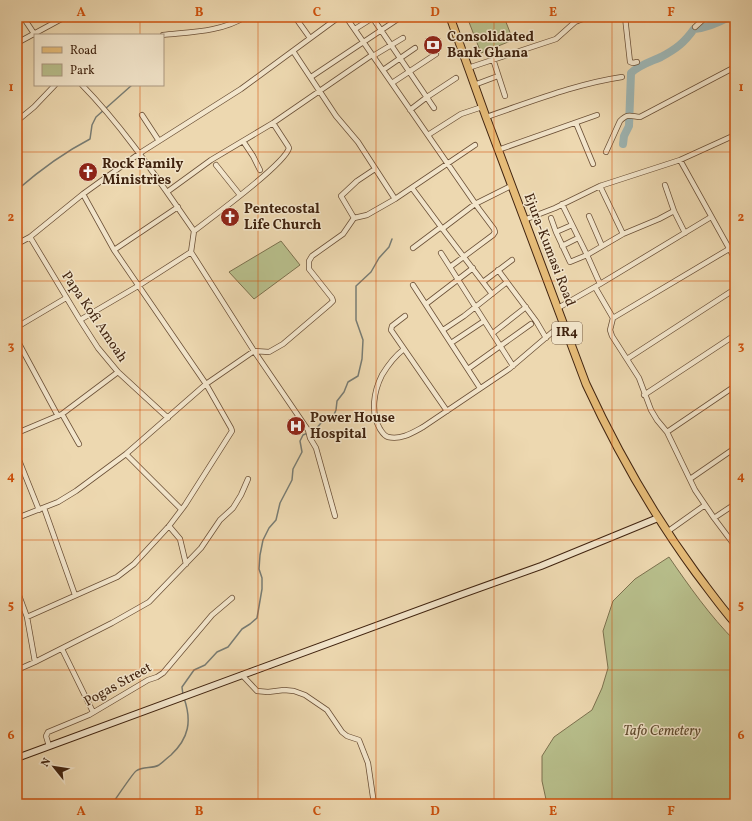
<svg xmlns="http://www.w3.org/2000/svg" width="752" height="821" font-family="Vollkorn,serif">
<style>
.green{fill:#b8bf8c;stroke:#7c714e}
.lines{fill:none;stroke-linecap:round;stroke-linejoin:round}
.stream{stroke:#787c73;stroke-width:1.5}
.river{stroke:#9eb7b6;stroke-width:8}
.street-casing{stroke:#6b5037;stroke-width:6}
.secondary-casing{stroke:#40230f;stroke-width:8}
.primary-casing{stroke:#40230f;stroke-width:9}
.street{stroke:#f3e6cc;stroke-width:4.5}
.secondary{stroke:#f3e6cc;stroke-width:6}
.primary{stroke:#e6bc78;stroke-width:7}
.grid{fill:none;stroke:#cf510c;stroke-width:1;stroke-opacity:0.55}
.labels{text-anchor:middle;dominant-baseline:central;stroke-width:3;stroke-linejoin:round;paint-order:stroke}
.shield{fill:#f3e6cc;stroke:#765e48;stroke-width:1}
.shield-label{font-size:13px;font-weight:bold;fill:#40230f}
.poi-label{font-size:14px;font-weight:bold;fill:#40230f;stroke:#f3e6cc;text-anchor:start}
.street-label{font-size:14px;fill:#40230f;stroke:#f3e6cc}
.park-label{font-size:14px;font-style:italic;fill:#5e4a2e;stroke:#f3e6cc}
.neatline{fill:none;stroke:#cf510c;stroke-width:1.5}
.grid-label{font-size:13px;text-anchor:middle;font-weight:bold;fill:#cf510c}
</style>
<rect width="100%" height="100%" fill="#edd8b0"/>
<filter id="stains"><feTurbulence type="fractalNoise" baseFrequency=".005" numOctaves="4"/><feColorMatrix values="0 0 0 0 .2 0 0 0 0 .09 0 0 0 0 .02 0 0 0 .5 -.17"/></filter>
<radialGradient id="worn" r=".72"><stop offset=".6" stop-color="#630" stop-opacity="0"/><stop offset="1" stop-color="#630" stop-opacity=".3"/></radialGradient>
<path class="green" d="M467,17H504L513,40L481,53Z
M281,241L300,265L254,299L229,272Z
M669,557C689,586 710,616 735,641V804H547L542,781V756L554,737L592,710L602,688L608,668L603,631L613,601L635,579Z"/>
<g class="lines">
<path class="stream" d="M17,190C40,170 63,153 90,139L92,125L96,117L132,85
M183,695L182,687L194,670L205,665L217,652L228,647L242,629L250,624L257,618L262,589V578L259,569L260,555L263,540L269,528L276,520L280,503L292,480L293,469L302,452L300,441L303,435L315,430L321,423L333,417L336,410L337,401L344,392L348,382L358,376L362,359L363,340L356,320V286L371,272L379,258L389,247L392,239
M112,804C115,800 133,773 136,771C143,766 152,769 159,765C163,762 167,758 171,755C189,738 192,721 184,698"/>
<path class="river" d="M623,144L624,136L629,126L631,73C639,65 650,62 661,57C676,49 684,43 694,29C707,28 718,23 729,17"/>
<defs>
<path id="street" d="M23,17L35,35
M295,17L310,38
M346,17L479,209L494,229L495,232L493,235L450,267
M372,17L434,108
M625,17L630,62L633,63L637,62
M695,27L706,17
M355,29L374,17
M163,35C190,32 221,32 245,17
M17,43L65,17
M293,51L336,116L358,142L395,199
M373,56L403,38
M493,59L505,96
M468,68L556,39L575,22L588,17
M383,70L415,48
M311,77L401,17
M392,83L436,54
M82,85C125,129 159,181 194,231L191,252L254,351L308,430L310,438L316,448L335,516
M474,85L498,76
M410,110L427,97L456,78
M142,115L159,141
M486,117C531,102 575,84 622,77
M17,121L34,107L55,85
M576,123L593,164
M428,135L461,114L482,107
M243,141L253,156L260,170
M498,150L597,115
M606,152L620,121C628,113 630,116 640,117L735,67
M680,160L735,259
M216,165L240,195
M665,185L674,211L685,233
M412,188L441,227L492,294
M167,192L211,160L273,123L372,55
M589,216L602,246
M354,218L341,196L357,181L375,169
M551,218L556,232L572,225
M524,220L555,208L600,186L680,160L735,135
M442,229L475,204L511,186
M194,231C211,218 285,164 289,148L288,146L273,123
M556,232L570,262L587,255L562,204
M623,234L659,219L674,211
M30,237L80,320L98,348L118,372L168,418
M17,244L30,237L83,194L140,153L241,89L339,17
M562,246L578,238
M413,248L441,227
M114,250L178,207
M441,253L513,366
M498,270L536,321L546,338
M483,282L512,260
M600,284L587,255L623,234L600,186
M413,285L480,388
M595,287L613,318L610,330L612,336L639,378L651,410L657,420L667,432L695,490L714,518L735,546
M426,304L473,268
M558,308L600,284L711,217
M405,316L392,326L391,330L447,411
M613,318L729,249
M80,320L138,286L191,252
M17,327L66,298
M443,330L464,316L507,282
M493,333L526,307
M17,340L58,416
M451,343L484,321
M404,349C395,356 388,365 382,375C374,391 370,412 380,429C382,432 384,436 388,437C401,440 412,433 423,427L509,369L563,323
M627,359L735,289
M468,369L531,324
M644,395L735,335
M62,414L79,444
M667,432L735,386
M17,433L62,414L118,372
M126,454L181,509
M17,455L39,510
M690,479L735,448
M44,508L75,595
M17,518L58,502L76,491L126,454L206,384L254,351L269,352L283,344L330,304L333,301L332,298L309,269V261L312,256L343,234L354,218L367,215L395,199L475,145
M714,518L735,504
M169,526L180,539L186,564
M667,532L705,505
M17,590L27,617L35,662
M27,617L117,577L134,564L169,526L185,505L232,431L231,428L206,384L114,250L83,194
M62,649L93,712
M17,670L35,662L112,623L149,602L201,548L220,520L233,508L241,495L248,479
M242,675L257,691L268,692L284,690L294,691L305,695L327,710L342,732L347,736L359,740L368,763L374,804
M49,746L46,736L48,732L89,715L148,680L157,677L163,673L212,615L232,598"/>
<path id="secondary" d="M17,758L460,595L541,566L658,518"/>
<path id="primary" d="M450,17L486,117L586,384C617,451 652,513 696,573C709,590 721,607 735,623"/>
</defs>
<use href="#street" class="street-casing"/>
<use href="#secondary" class="secondary-casing"/>
<use href="#primary" class="primary-casing"/>
<use href="#street" class="street"/>
<use href="#secondary" class="secondary"/>
<use href="#primary" class="primary"/>
</g>
<path class="grid" d="M140,17V35M258,17V804M376,17V804M494,17V804M612,17V804M140,85V804M17,152H735M17,281H735M17,410H735M17,540H735M17,670H735"/>
<defs>
<symbol id="bank-disc" viewBox="-11 -11 22 22"><circle r="9.5" fill="#8f2418" stroke="#f3e6cc"/><path d="M-6-4H6V4H-6ZM0-2.3a2.3 2.3 0 1 0 0 4.6a2.3 2.3 0 1 0 0-4.6Z" fill="#fff"/></symbol>
<symbol id="church-disc" viewBox="-11 -11 22 22"><circle r="9.5" fill="#8f2418" stroke="#f3e6cc"/><path d="M-1.2-6h2.4v3.5h3.3v2.4h-3.3V6h-2.4V-.1h-3.3v-2.4h3.3Z" fill="#fff"/></symbol>
<symbol id="hospital-disc" viewBox="-11 -11 22 22"><circle r="9.5" fill="#8f2418" stroke="#f3e6cc"/><path d="M-5-5h3v3.5h4V-5h3V5h-3V1.5h-4V5h-3Z" fill="#fff"/></symbol>
</defs>
<g fill-rule="evenodd">
<use href="#bank-disc" x="422" y="34" width="22" height="22"/>
<use href="#church-disc" x="77" y="161" width="22" height="22"/>
<use href="#church-disc" x="219" y="206" width="22" height="22"/>
<use href="#hospital-disc" x="285" y="415" width="22" height="22"/>
</g>
<g class="labels">
<rect class="shield" x="552" y="322" width="30" height="22" rx="3"/>
<g class="shield-label">
<text x="567" y="333">IR4</text>
</g>
<g class="poi-label">
<text x="447" y="37">Consolidated<tspan x="447" dy="16">Bank Ghana</tspan></text>
<text x="102" y="164">Rock Family<tspan x="102" dy="16">Ministries</tspan></text>
<text x="244" y="209">Pentecostal<tspan x="244" dy="16">Life Church</tspan></text>
<text x="310" y="418">Power House<tspan x="310" dy="16">Hospital</tspan></text>
</g>
<g class="street-label">
<text transform="translate(549 250) rotate(69)">Ejura-Kumasi Road</text>
<text transform="translate(94 317) rotate(56)">Papa Kofi Amoah</text>
<text transform="translate(118 685) rotate(-29)">Pogas Street</text>
</g>
<g class="park-label">
<text x="662" y="731">Tafo Cemetery</text>
</g>
</g>
<rect width="752" height="821" fill="none" stroke="#edd8b0" stroke-width="44"/>
<rect x="34" y="34" width="130" height="52" fill="#f3e6cc" stroke="#ab9880"/>
<rect x="42" y="47" width="20" height="6" fill="#e6bc78" stroke="#ab9880"/>
<text x="70" y="54" font-size="12" fill="#40230f">Road</text>
<rect x="42" y="64" width="20" height="12" fill="#b8bf8c" stroke="#ab9880"/>
<text x="70" y="74" font-size="12" fill="#40230f">Park</text>
<g transform="translate(54 767) rotate(300)" stroke="#f3e6cc" stroke-width="3" paint-order="stroke">
<path d="M0-3L7 15L0 10L-7 15Z" fill="#40230f"/>
<text y="-6" font-size="11" font-weight="bold" text-anchor="middle" fill="#40230f">N</text>
</g>
<rect x="22" y="22" width="708" height="777" class="neatline"/>
<g class="grid-label">
<text x="81" y="16">A</text>
<text x="199" y="16">B</text>
<text x="317" y="16">C</text>
<text x="435" y="16">D</text>
<text x="553" y="16">E</text>
<text x="671" y="16">F</text>
<text x="11" y="91">1</text>
<text x="741" y="91">1</text>
<text x="11" y="221">2</text>
<text x="741" y="221">2</text>
<text x="11" y="350">3</text>
<text x="741" y="350">3</text>
<text x="11" y="480">4</text>
<text x="741" y="480">4</text>
<text x="11" y="609">5</text>
<text x="741" y="609">5</text>
<text x="11" y="739">6</text>
<text x="741" y="739">6</text>
<text x="81" y="815">A</text>
<text x="199" y="815">B</text>
<text x="317" y="815">C</text>
<text x="435" y="815">D</text>
<text x="553" y="815">E</text>
<text x="671" y="815">F</text>
</g>
<rect width="100%" height="100%" filter="url(#stains)"/>
<rect width="100%" height="100%" fill="url(#worn)"/>
</svg>
